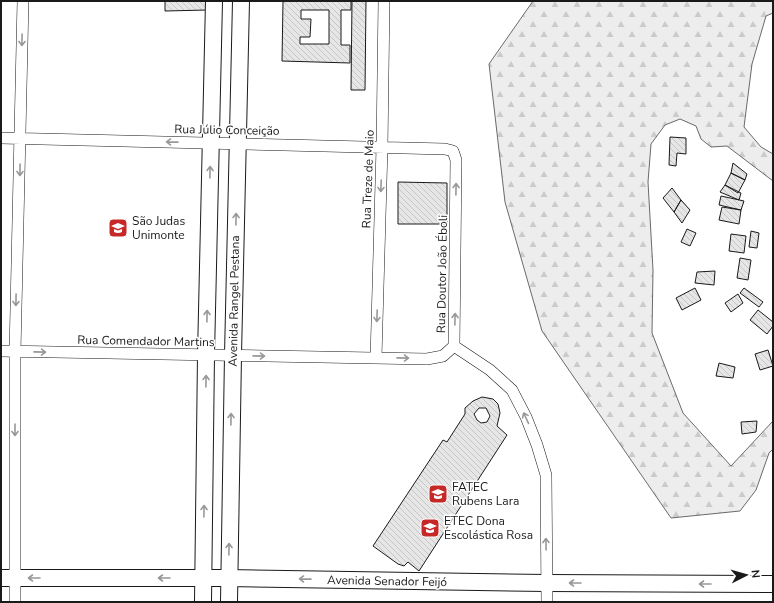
<svg xmlns="http://www.w3.org/2000/svg" width="774" height="603" font-family="'Nunito Sans',sans-serif">
<style>
.forest{fill:url(#forest-firs);stroke:#6a6a6a}
.building{fill:url(#building-back-hatch);stroke:#1a1a1a;fill-rule:evenodd}
.lines{fill:none;stroke-linecap:round;stroke-linejoin:round}
.street-casing{stroke:#1a1a1a;stroke-width:12}
.secondary-casing{stroke:#1a1a1a;stroke-width:18}
.street{stroke:#fff;stroke-width:11}
.secondary{stroke:#fff;stroke-width:16}
.oneway{stroke:#989898}
.labels{text-anchor:middle;dominant-baseline:central;stroke-width:3;stroke-linejoin:round;paint-order:stroke}
.street-label{font-size:12px;fill:#1a1a1a;stroke:#fff}
.poi-label{font-size:12px;fill:#1a1a1a;stroke:#fff;text-anchor:start}
</style>
<defs>
<pattern id="forest-firs" width="22" height="20" patternUnits="userSpaceOnUse"><rect width="22" height="20" fill="#ededed"/><path d="M5 1l3.5 6h-7zM16 11l3.5 6h-7z" fill="#cbcbcb"/></pattern>
<pattern id="building-back-hatch" width="6" height="6" patternUnits="userSpaceOnUse"><rect width="6" height="6" fill="#e6e6e6"/><path d="M-1 5l2 2M0 0l6 6M5-1l2 2" fill="none" stroke="#c5c5c5"/></pattern>
</defs>
<rect width="100%" height="100%" fill="#fff"/>
<path class="forest" d="M533,1H773V13L766,16L752,64L744,127L761,147L773,154V181L727,146L711,147L701,139L696,126L680,119L665,125L651,144L648,182L653,270L652,333L683,413L731,466L773,421V449L769,453L756,490L740,511L671,518L542,331L505,202L489,64Z"/>
<path class="building" d="M165,1H207V10L165,11Z
M283,1H351V10H341V45H350V63L282,61ZM301,10H329V44H300V37H310L311,19H301Z
M352,1H366L365,90H351Z
M670,137L686,138V154L677,153L676,166L669,165Z
M733,163L747,174L745,180L731,173Z
M731,173L745,180L738,193L725,185Z
M398,182L447,183V224H398Z
M725,185L741,193L739,200L720,192Z
M672,188L681,200L674,212L663,198Z
M721,196L744,201L741,210L719,205Z
M681,200L690,210L682,223L674,212Z
M722,207L741,210L739,224L719,220Z
M687,229L696,233L690,246L681,242Z
M751,231L759,233L757,248L749,247Z
M731,234L746,236L744,253L729,251Z
M740,258L751,260L748,280L737,278Z
M715,271L714,285L695,283L697,272Z
M695,288L701,300L682,310L676,298Z
M744,288L763,302L759,307L740,293Z
M738,294L743,303L731,312L725,303Z
M758,310L773,322V326L767,334L750,320Z
M768,350L773,366L760,370L755,354Z
M719,363L735,367L733,378L716,376Z
M482,397L493,399L498,404L500,413L497,426L507,435L419,571L408,562L404,566L398,564L373,546L443,440L447,442L465,414V408L473,401ZM479,408H486L490,416L487,422L481,423L477,420L474,414Z
M757,421L756,432L742,434L741,422Z"/>
<g class="lines">
<defs>
<path id="street" d="M1,138L445,149L453,151L456,160L454,346L490,370L512,390L526,417L537,445L546,475L547,602
M1,351L427,359L443,356L454,346
M376,358L382,147L384,1
M15,602V352L23,1"/>
<path id="secondary" d="M1,578H229L547,583L773,584
M203,602L206,355L214,1
M229,602L233,355L241,1"/>
</defs>
<use href="#street" class="street-casing"/>
<use href="#secondary" class="secondary-casing"/>
<use href="#street" class="street"/>
<use href="#secondary" class="secondary"/>
</g>
<defs><path id="oneway-shaft" d="M-6 0H5M1.5-3L5.5 0L1.5 3" fill="none" stroke-width="1.6" stroke-linecap="round" stroke-linejoin="round"/></defs>
<g class="oneway">
<use href="#oneway-shaft" transform="translate(22 40) rotate(91)"/>
<use href="#oneway-shaft" transform="translate(172 142) rotate(-179)"/>
<use href="#oneway-shaft" transform="translate(20 170) rotate(91)"/>
<use href="#oneway-shaft" transform="translate(210 172) rotate(-89)"/>
<use href="#oneway-shaft" transform="translate(381 186) rotate(92)"/>
<use href="#oneway-shaft" transform="translate(456 189) rotate(-89)"/>
<use href="#oneway-shaft" transform="translate(236 219) rotate(-89)"/>
<use href="#oneway-shaft" transform="translate(16 300) rotate(91)"/>
<use href="#oneway-shaft" transform="translate(207 316) rotate(-89)"/>
<use href="#oneway-shaft" transform="translate(377 316) rotate(92)"/>
<use href="#oneway-shaft" transform="translate(455 319) rotate(-89)"/>
<use href="#oneway-shaft" transform="translate(40 352) rotate(1)"/>
<use href="#oneway-shaft" transform="translate(259 356) rotate(1)"/>
<use href="#oneway-shaft" transform="translate(403 358) rotate(1)"/>
<use href="#oneway-shaft" transform="translate(206 381) rotate(-89)"/>
<use href="#oneway-shaft" transform="translate(526 418) rotate(-115)"/>
<use href="#oneway-shaft" transform="translate(231 419) rotate(-89)"/>
<use href="#oneway-shaft" transform="translate(15 430) rotate(90)"/>
<use href="#oneway-shaft" transform="translate(204 511) rotate(-89)"/>
<use href="#oneway-shaft" transform="translate(546 544) rotate(-91)"/>
<use href="#oneway-shaft" transform="translate(229 549) rotate(-89)"/>
<use href="#oneway-shaft" transform="translate(34 578) rotate(-180)"/>
<use href="#oneway-shaft" transform="translate(164 578) rotate(-180)"/>
<use href="#oneway-shaft" transform="translate(305 579) rotate(-179)"/>
<use href="#oneway-shaft" transform="translate(575 583) rotate(-180)"/>
<use href="#oneway-shaft" transform="translate(705 584) rotate(-180)"/>
</g>
<defs>
<symbol id="university-square" viewBox="-11 -11 22 22"><rect x="-9" y="-9" width="18" height="18" rx="4" fill="#c62828" stroke="#fff"/><path d="M0-5L7-2L0 1L-7-2ZM-4 1L0 2.5L4 1V4Q0 6-4 4Z" fill="#fff"/></symbol>
</defs>
<g fill-rule="evenodd">
<use href="#university-square" x="107" y="217" width="22" height="22"/>
<use href="#university-square" x="427" y="483" width="22" height="22"/>
<use href="#university-square" x="419" y="517" width="22" height="22"/>
</g>
<g class="labels">
<g class="street-label">
<text transform="translate(227 130) rotate(1)">Rua Júlio Conceição</text>
<text transform="translate(368 179) rotate(-88)">Rua Treze de Maio</text>
<text transform="translate(442 274) rotate(-89)">Rua Doutor João Éboli</text>
<text transform="translate(234 301) rotate(-89)">Avenida Rangel Pestana</text>
<text transform="translate(146 341) rotate(1)">Rua Comendador Martins</text>
<text transform="translate(387 581) rotate(1)">Avenida Senador Feijó</text>
</g>
<g class="poi-label">
<text x="132" y="221">São Judas<tspan x="132" dy="14">Unimonte</tspan></text>
<text x="452" y="487">FATEC<tspan x="452" dy="14">Rubens Lara</tspan></text>
<text x="444" y="521">ETEC Dona<tspan x="444" dy="14">Escolástica Rosa</tspan></text>
</g>
</g>
<rect width="774" height="603" fill="none" stroke="#1a1a1a" stroke-width="4"/>
<g transform="translate(746 575) rotate(84)" stroke="#ffffff" stroke-width="3" paint-order="stroke">
<path d="M0-3L7 15L0 10L-7 15Z" fill="#1a1a1a"/>
<text y="-6" font-size="11" font-weight="bold" text-anchor="middle" fill="#1a1a1a">N</text>
</g>
</svg>
